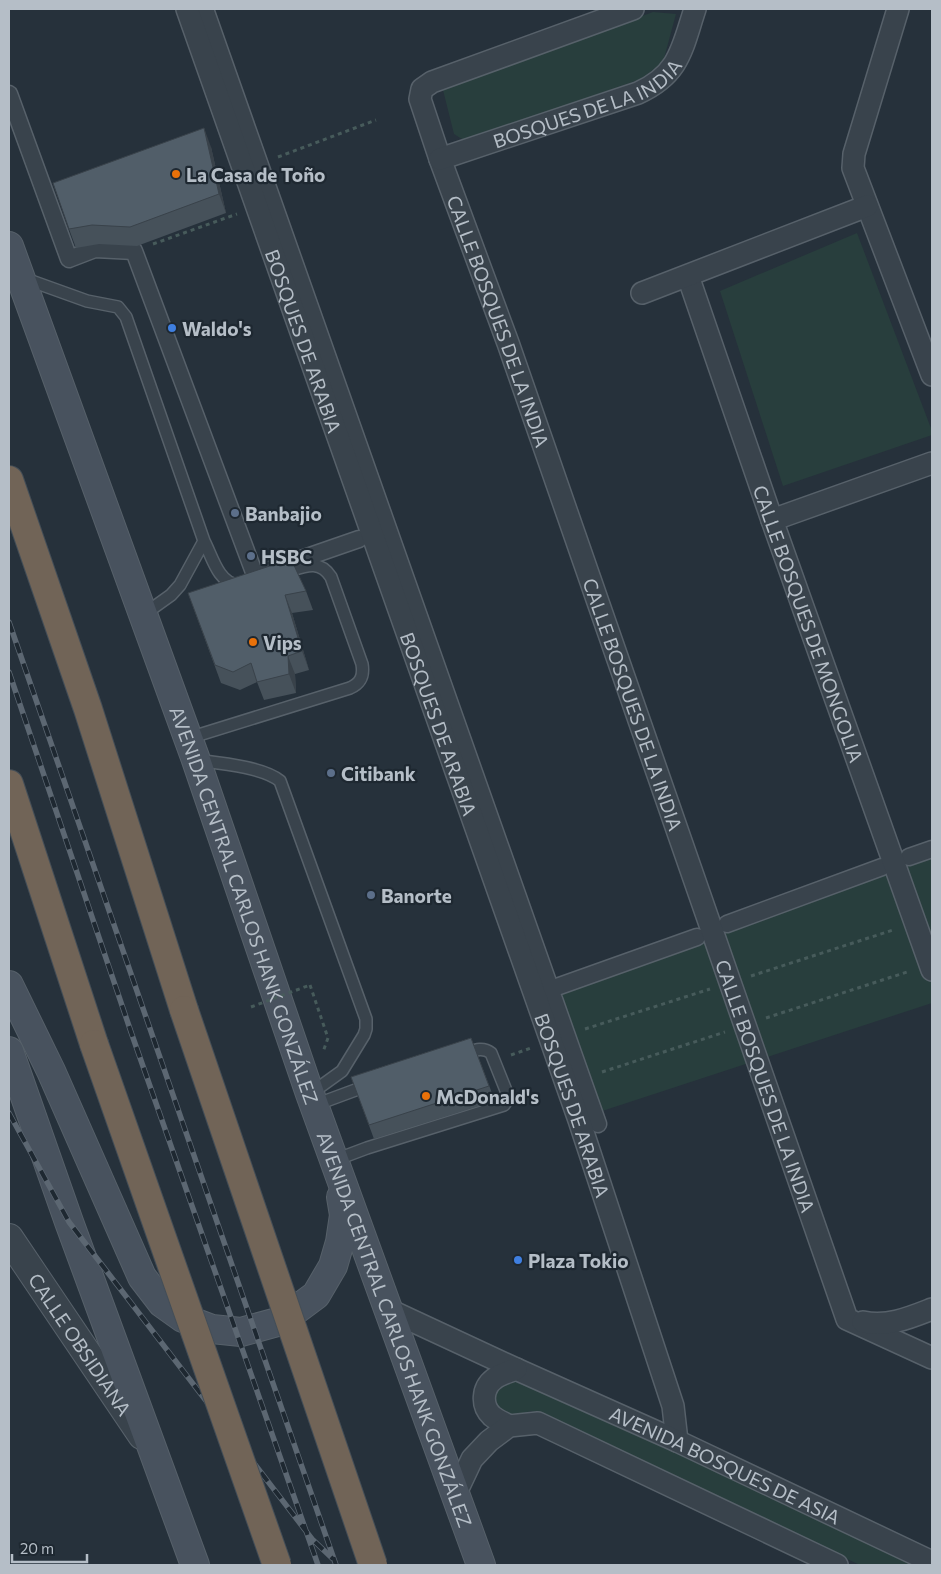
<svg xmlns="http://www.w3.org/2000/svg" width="941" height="1574" font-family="Commissioner,sans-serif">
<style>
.green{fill:#283e3d}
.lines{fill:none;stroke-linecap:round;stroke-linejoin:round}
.service-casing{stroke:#57616a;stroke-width:14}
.pedestrian-casing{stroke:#57616a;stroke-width:19}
.minor-casing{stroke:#57616a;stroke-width:24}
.tertiary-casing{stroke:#57616a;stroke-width:30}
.secondary-casing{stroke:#57616a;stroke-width:30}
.motorway-casing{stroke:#444e57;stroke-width:30}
.path{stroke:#475b5b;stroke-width:3;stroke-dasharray:4 4;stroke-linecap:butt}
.service{stroke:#39434c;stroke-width:11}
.pedestrian{stroke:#39434c;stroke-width:16}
.minor{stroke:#39434c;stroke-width:21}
.tertiary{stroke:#39434c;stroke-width:28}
.secondary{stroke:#48525e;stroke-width:28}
.motorway{stroke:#716457;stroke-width:28}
.rail-casing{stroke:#5c6772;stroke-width:5.5}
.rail{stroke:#1e2831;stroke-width:4;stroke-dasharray:11;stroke-linecap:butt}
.motorway-bridge-casing{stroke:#444e57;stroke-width:30;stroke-linecap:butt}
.path-bridge{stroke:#475b5b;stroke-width:3;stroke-dasharray:4 4;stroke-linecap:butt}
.motorway-bridge{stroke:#716457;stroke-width:28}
.wall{fill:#46515a}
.shaded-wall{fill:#39424a}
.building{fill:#515e69;stroke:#39424a}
.food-dot{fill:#e8710a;stroke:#1e2831;stroke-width:2}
.shop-dot{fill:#3f7fe0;stroke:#1e2831;stroke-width:2}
.service-dot{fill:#5c6f8a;stroke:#1e2831;stroke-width:2}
.labels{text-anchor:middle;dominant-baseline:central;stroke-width:4.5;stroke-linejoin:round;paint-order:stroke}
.street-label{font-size:19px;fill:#b5bec7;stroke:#1e2831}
.poi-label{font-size:19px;font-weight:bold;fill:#b5bec7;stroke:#1e2831;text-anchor:start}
</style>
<rect width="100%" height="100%" fill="#26313b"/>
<path class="green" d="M653,12L676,14L663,62L641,79L465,141L454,134L443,90Z
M857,233L932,431V435L783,486L720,291Z
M932,849V1003L587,1116L541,995Z
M508,1376L525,1382L920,1565H860L531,1411L505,1418L491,1412L495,1383Z"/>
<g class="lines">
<defs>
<path id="service" d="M23,278L87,301L118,307L126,317L204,541L180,585L171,595L143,615
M204,541C212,556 218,583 238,585
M189,738L350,688C361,683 364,676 362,664L331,577C319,558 303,567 285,572
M196,760C219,763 263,767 280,781L366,1019V1029L364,1035L342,1071L310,1094
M315,1105L369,1085
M335,1160L367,1148L504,1105L509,1098L491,1053C482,1046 473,1051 463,1054"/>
<path id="pedestrian" d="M205,9L598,1124
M9,94L69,259L95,249L134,251L255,575L359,539
M909,857L932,849
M727,924L882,867
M551,989L697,937"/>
<g id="minor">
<path id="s1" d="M187,9L579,1120L673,1406L677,1441"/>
<path id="s2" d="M633,9L432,82L422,89L420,99L440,159L508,343L847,1319L932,1358"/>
<path d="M898,9L854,154L853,168L932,375"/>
<path id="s3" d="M440,159L638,93C680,74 682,48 695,9"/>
<path id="s4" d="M688,276L772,520L932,970"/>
<path d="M642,293L867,206"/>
<path d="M772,520L932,463"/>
<path id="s5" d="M389,1310L516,1369L677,1441L932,1562"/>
<path d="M863,1322C888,1327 909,1318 932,1309"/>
<path d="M509,1426C504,1423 497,1420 492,1416C481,1406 482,1388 494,1379C500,1374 509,1372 516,1369"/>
<path d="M455,1495L472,1459L489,1441L509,1426L538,1423L837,1565"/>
</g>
<g id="tertiary">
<path id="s6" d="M9,1238L142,1435"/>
</g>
<g id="secondary">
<path id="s7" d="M9,246L196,760L310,1094L481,1565"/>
<path d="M9,985L51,1071L142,1277L162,1303L183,1318L212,1329L241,1332L281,1321L316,1295L333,1266L340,1242L344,1215L341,1197"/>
<path d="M9,1051L69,1222L195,1565"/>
</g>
<path id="motorway" d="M9,480L88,709L184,1010
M9,784L94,1044"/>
</defs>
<use href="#service" class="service-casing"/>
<use href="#pedestrian" class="pedestrian-casing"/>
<use href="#minor" class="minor-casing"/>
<use href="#tertiary" class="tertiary-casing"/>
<use href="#secondary" class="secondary-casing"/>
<use href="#motorway" class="motorway-casing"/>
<path class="path" d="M278,157L376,120
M153,244L237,214
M751,976L893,930
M310,985L328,1038L323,1052
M766,1018L910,971
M585,1029L710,989
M511,1055L531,1048
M602,1072L725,1032"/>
<use href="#service" class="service"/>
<use href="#pedestrian" class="pedestrian"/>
<use href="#minor" class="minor"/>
<use href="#tertiary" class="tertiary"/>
<use href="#secondary" class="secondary"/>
<use href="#motorway" class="motorway"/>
<defs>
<path id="rail" d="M9,622L336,1565
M9,672L131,1032L318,1565
M9,1113L69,1222L312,1539L333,1559"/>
</defs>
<use href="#rail" class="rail-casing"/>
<use href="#rail" class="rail"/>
<defs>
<path id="motorway-bridge" d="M184,1010L373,1565
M94,1044L277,1565"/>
</defs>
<use href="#motorway-bridge" class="motorway-bridge-casing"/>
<path class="path-bridge" d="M251,1007L310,985"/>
<use href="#motorway-bridge" class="motorway-bridge"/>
</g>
<path class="wall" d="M211,147L226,213L137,246L99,244L76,248L69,229Z
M306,591L313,610L292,613L309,670L295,674L296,693L264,700L257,682L240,690L221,683L188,593Z
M471,1038L495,1101L374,1139L351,1077Z"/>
<path class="shaded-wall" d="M204,128L211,147L226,213L219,194Z
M285,595L292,613L309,670L302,651Z
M288,656L295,674L296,693L289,674Z"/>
<path class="building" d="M204,128L219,194L130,227L92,225L69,229L53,183Z
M291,559L306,591L285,595L302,651L288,656L289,674L257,682L251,663L233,672L215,665L188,593Z
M471,1038L489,1086L369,1125L351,1077Z"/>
<g class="food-dot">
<circle cx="176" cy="174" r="5"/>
<circle cx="253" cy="642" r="5"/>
<circle cx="426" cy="1096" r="5"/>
</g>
<g class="shop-dot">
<circle cx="172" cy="328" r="5"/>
<circle cx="518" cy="1260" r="5"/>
</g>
<g class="service-dot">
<circle cx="235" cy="513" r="5"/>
<circle cx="251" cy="556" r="5"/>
<circle cx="331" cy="773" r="5"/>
<circle cx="371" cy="895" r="5"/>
</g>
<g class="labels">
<g class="street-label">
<text stroke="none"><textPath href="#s3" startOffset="158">BOSQUES DE LA INDIA</textPath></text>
<text stroke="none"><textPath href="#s2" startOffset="472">CALLE BOSQUES DE LA INDIA</textPath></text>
<text stroke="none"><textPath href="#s1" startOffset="352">BOSQUES DE ARABIA</textPath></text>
<text stroke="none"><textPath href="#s4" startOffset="368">CALLE BOSQUES DE MONGOLIA</textPath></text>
<text stroke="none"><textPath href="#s2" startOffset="878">CALLE BOSQUES DE LA INDIA</textPath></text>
<text stroke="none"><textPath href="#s1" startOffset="758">BOSQUES DE ARABIA</textPath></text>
<text stroke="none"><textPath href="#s7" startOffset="700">AVENIDA CENTRAL CARLOS HANK GONZÁLEZ</textPath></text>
<text stroke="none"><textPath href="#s2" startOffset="1282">CALLE BOSQUES DE LA INDIA</textPath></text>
<text stroke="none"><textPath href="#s1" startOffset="1162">BOSQUES DE ARABIA</textPath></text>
<text stroke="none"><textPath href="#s7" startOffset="1150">AVENIDA CENTRAL CARLOS HANK GONZÁLEZ</textPath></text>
<text stroke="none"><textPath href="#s6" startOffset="128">CALLE OBSIDIANA</textPath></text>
<text stroke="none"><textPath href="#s5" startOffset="370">AVENIDA BOSQUES DE ASIA</textPath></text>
</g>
<g class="poi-label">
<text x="186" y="174">La Casa de Toño</text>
<text x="182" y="328">Waldo's</text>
<text x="245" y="513">Banbajio</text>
<text x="261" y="556">HSBC</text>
<text x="263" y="642">Vips</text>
<text x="341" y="773">Citibank</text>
<text x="381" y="895">Banorte</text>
<text x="436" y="1096">McDonald's</text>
<text x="528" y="1260">Plaza Tokio</text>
</g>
</g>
<rect width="941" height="1574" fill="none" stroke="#b5bec7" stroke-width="20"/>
<path d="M12 1554v8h75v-8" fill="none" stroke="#b5bec7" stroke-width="2.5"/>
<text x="20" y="1554" font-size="15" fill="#b5bec7" stroke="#1e2831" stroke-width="4" paint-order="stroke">20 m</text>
</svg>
